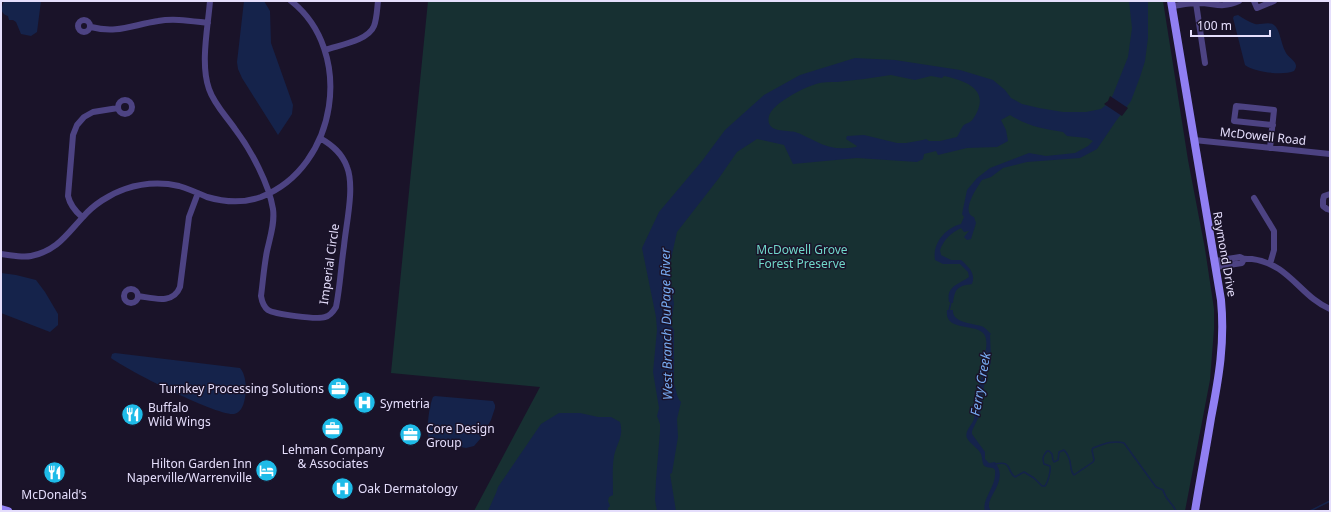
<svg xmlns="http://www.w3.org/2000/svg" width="1331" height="512" font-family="'Noto Sans',sans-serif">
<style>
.green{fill:#173032}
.water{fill:#15234b;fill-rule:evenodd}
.pier{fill:#1a1329}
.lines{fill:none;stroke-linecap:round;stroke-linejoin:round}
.stream{stroke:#15234b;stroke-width:1.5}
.street{stroke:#4d4383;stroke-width:6}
.secondary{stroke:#907ff2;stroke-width:8}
.labels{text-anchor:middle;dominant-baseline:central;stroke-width:3;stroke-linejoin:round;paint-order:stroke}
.street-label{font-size:12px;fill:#e5defc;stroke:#1a1329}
.park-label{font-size:12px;fill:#70d6c9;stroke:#1a1329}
.poi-label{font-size:12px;fill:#e5defc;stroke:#1a1329;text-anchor:start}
.water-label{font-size:13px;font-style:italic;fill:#77aaf1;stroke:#1a1329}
</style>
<rect width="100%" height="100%" fill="#1a1329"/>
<path class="green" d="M428,1H1163L1188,160L1205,249L1214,309V329L1210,380L1185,511H474L540,387L391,373Z"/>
<path class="water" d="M4,1H41L37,32L31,36L21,34L16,22L13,20H9L8,16C4,15 3,13 1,10Z
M244,1H264L270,11L271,43L293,105L292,114L278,135L242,78L238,69L237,62Z
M1129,1H1148V38L1145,61L1140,77L1131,101L1116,121L1097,149L1080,158L1027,162L1003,168L991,177L982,180C977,187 960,213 974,217L976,223L971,239L967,240L964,237L969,231L964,232L961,228C951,233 944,239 940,250L941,255L951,260H961C969,267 976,274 972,284C957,286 955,289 953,303L949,302C946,286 958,285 969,277L968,272L960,264H943L935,260C932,244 945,228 961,224L964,217L962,214L967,190L977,178L990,168L1029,153L1046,156L1075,153L1088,146L1093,141L1087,138L1067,136L1063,132C1041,128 1030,127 1010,115L1001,120L1006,130L1008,141L997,147L967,148L938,155L936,151L924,154L923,159L917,162L857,158L793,164L784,145L757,139L737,152L719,178L677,232L669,268L674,304L671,325L674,330V384C677,391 676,397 681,402L677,419L678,437L672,473L670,474L676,511H657L655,500L656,480L660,431V424L657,416L659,408L653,372L657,330L656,317L642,248L659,212L702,161L725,130L764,95L800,75L855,58L895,60L960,70L993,80L1005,90L1011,98L1022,104L1039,108L1063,112H1086L1101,109L1110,102L1128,57L1132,28ZM891,75L915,80L931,76L942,78L944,76C968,81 992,91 973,119C971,123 965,123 963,126C960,130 959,134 957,137L940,141H929L926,139L923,140L906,143H897L864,135L847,136L846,139L857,146L856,147C841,150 828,148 815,141C808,138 802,134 795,132C785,130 765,133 769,116C773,103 803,88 816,84C822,82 830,82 837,82C855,80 873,78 891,75Z
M1238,15C1243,18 1249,22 1255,24C1261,25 1269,21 1274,25C1280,29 1281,44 1285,51C1288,59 1301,62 1294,71C1283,76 1254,72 1245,65L1233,18L1234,16Z
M1,273L16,275L36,280L45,292L58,314V325L50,332L1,313Z
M947,310H953C952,323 973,323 981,326C985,327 988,331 991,334L990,335L991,360L990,366L985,379L980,414L972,431V434L985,452V459L989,463L995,462C1011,483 981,499 991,511H985C981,499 997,487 995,470L993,468C980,467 984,464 981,454C978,448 970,444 967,438C964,432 972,425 974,419C976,409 976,398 978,388C979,382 982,377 983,371C985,366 985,360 985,356C986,349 988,340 984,334C976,323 944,332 947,310Z
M115,353L240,368C245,373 246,384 246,391C245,398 244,412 234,414C217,416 127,370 111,358L112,354Z
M435,396L493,401L495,405V408L491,420L481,438L474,446L466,448L431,441L429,440C426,430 429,406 433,397Z
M559,413H580L598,417H611L620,422C624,437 617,442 614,456C612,468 613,482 613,495L609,497L608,501L610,506L608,508V511H488L496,493L498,487L541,424Z"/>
<path class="pier" d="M1110,96L1128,108L1122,116L1104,104L1108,101Z"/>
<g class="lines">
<path class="stream" d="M949,311L951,302
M995,464C1013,460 1006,471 1015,477L1024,472L1034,478L1042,486H1045C1048,482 1051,471 1050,466L1044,464C1042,458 1043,456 1047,451H1049L1052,454L1053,460L1054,462L1058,460L1059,452L1064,450C1074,460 1068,469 1074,475L1093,462L1094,460L1092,450L1093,448C1104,444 1113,440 1124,443L1156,487L1163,490C1166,501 1172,502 1176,511
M1310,511L1330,501"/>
<path class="street" d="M210,1C208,27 200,64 209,89C214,104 226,116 235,129C251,150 269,184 273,209C275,223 270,237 267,251C264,266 263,281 261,296C262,302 264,307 268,310C274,314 317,320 325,317C330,316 333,312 336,307C340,287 341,266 344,246C346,224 355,187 347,167C342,153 332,145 320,138
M1254,1L1257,8L1274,1
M1196,3L1205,63
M1172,6C1180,5 1189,3 1198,3C1216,3 1220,9 1239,1
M78 26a6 6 0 1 1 12 0a6 6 0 1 1-12 0Z
M91,27C117,34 132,25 158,21C174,18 191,21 208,23
M325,50C339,45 368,41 374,26C377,18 377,9 378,1
M118 107a7 7 0 1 1 14 0a7 7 0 1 1-14 0Z
M1194,140L1330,154
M1270,148L1274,110L1236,106L1234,121L1273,125
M1330,194L1324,196L1323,200V206L1327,209L1330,210
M1254,198L1274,231V250L1270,264
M82,217C75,211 70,205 68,196L73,135L77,125L84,117L93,112L118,108
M1,254C11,255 22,258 31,256C57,251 67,234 83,217C93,205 110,194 125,189C143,183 161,182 179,186C189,189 198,193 207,197C224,202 244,203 261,197C338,167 355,51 291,1
M1215,261L1240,257C1244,260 1247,259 1252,259C1261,260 1271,264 1279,269C1297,281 1310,301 1330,309
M1216,267L1242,263L1244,259
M124 296a7 7 0 1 1 14 0a7 7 0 1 1-14 0Z
M138,296C153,298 173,305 180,287L189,217L198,193"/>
<path class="secondary" d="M1171,1L1221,300C1225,342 1219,377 1211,418C1206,449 1200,480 1195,511
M1,509L8,511"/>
</g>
<defs>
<symbol id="office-disc" viewBox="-11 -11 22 22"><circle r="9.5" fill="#1ebbe8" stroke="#1a1329"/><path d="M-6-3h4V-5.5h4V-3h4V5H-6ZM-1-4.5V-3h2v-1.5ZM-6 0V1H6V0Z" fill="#fff"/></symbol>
<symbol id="hospital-disc" viewBox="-11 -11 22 22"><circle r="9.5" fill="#1ebbe8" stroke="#1a1329"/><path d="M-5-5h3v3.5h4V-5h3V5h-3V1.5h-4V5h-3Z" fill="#fff"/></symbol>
<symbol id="restaurant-disc" viewBox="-11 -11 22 22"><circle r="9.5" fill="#1ebbe8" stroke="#1a1329"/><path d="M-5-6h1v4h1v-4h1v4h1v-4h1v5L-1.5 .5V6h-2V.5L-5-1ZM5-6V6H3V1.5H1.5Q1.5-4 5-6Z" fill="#fff"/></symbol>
<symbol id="hotel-disc" viewBox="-11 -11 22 22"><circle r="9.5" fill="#1ebbe8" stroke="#1a1329"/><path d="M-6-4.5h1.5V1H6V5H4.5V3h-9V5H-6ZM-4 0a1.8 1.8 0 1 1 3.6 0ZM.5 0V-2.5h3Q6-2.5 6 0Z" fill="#fff"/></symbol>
</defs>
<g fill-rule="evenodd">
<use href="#office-disc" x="326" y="376" width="25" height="25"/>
<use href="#hospital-disc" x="352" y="390" width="25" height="25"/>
<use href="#restaurant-disc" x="120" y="402" width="25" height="25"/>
<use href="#office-disc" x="320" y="416" width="25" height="25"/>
<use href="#office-disc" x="398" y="422" width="25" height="25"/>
<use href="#hotel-disc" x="254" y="458" width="25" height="25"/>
<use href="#restaurant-disc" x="42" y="460" width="25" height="25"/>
<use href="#hospital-disc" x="330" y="476" width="25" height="25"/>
</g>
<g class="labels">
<g class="street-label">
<text transform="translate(1263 136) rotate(6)">McDowell Road</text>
<text transform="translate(1225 254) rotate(80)">Raymond Drive</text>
<text transform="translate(329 264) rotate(-82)">Imperial Circle</text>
</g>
<g class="park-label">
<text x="802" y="249">McDowell Grove<tspan x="802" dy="14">Forest Preserve</tspan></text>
</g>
<g class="poi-label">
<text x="324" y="388" text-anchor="end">Turnkey Processing Solutions</text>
<text x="380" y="403">Symetria</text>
<text x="148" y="407">Buffalo<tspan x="148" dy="14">Wild Wings</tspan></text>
<text x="426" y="428">Core Design<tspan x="426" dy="14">Group</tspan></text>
<text x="333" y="449" text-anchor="middle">Lehman Company<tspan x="333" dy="14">&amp; Associates</tspan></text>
<text x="252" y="463" text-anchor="end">Hilton Garden Inn<tspan x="252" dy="14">Naperville/Warrenville</tspan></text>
<text x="358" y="488">Oak Dermatology</text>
<text x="54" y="494" text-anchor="middle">McDonald's</text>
</g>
<g class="water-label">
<text transform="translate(666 324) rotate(-91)">West Branch DuPage River</text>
<text transform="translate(980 384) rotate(-80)">Ferry Creek</text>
</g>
</g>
<rect width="1331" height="512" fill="none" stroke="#e5defc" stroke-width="4"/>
<path d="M1191 30v6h79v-6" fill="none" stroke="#e5defc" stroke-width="2"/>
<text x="1197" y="30" font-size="12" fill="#e5defc" stroke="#1a1329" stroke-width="3" paint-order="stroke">100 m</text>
</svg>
